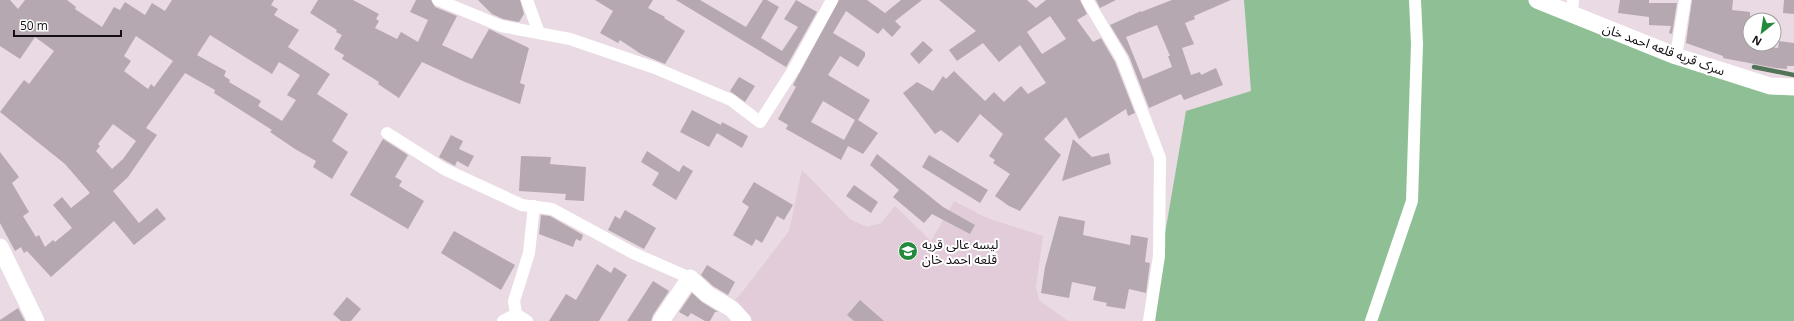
<svg xmlns="http://www.w3.org/2000/svg" width="1794" height="321" font-family="'Open Sans','Noto Sans Arabic',sans-serif">
<style>
.built{fill:#e2ccd9}
.green{fill:#8fbf95}
.lines{fill:none;stroke-linecap:round;stroke-linejoin:round}
.stream{stroke:#527456;stroke-width:4.5}
.building{fill:#b5a8b0;fill-rule:evenodd}
.street{stroke:#fff;stroke-width:12}
.secondary{stroke:#fff;stroke-width:17}
.labels{text-anchor:middle;dominant-baseline:central;stroke-width:4;stroke-linejoin:round;paint-order:stroke}
.street-label{font-size:13px;fill:#140f12;stroke:#fff}
.poi-label{font-size:13px;fill:#140f12;stroke:#fff;text-anchor:start}
</style>
<rect width="100%" height="100%" fill="#e9dae3"/>
<path class="built" d="M802,170L850,219L867,227L881,223L895,206L931,241L954,201L987,218L1043,236L1036,287L1039,300L1068,321H750L734,301L743,291L789,231Z"/>
<path class="green" d="M1244,0H1537L1794,87V321H1150L1186,111L1251,91Z"/>
<g class="lines">
<path class="stream" d="M1754,67L1794,75"/>
</g>
<path class="building" d="M0,0H10L18,9L25,0H67L76,7L75,9L102,27L114,7L120,10L125,2L145,15L152,3L165,11L172,0H274L271,5L278,9L274,15L299,30L288,47L330,74L317,94L348,114L332,141L348,152L332,179L313,167L316,161L295,149L270,132L272,130L214,93L215,90L185,73L146,128L157,135L128,177L113,191L139,223L157,208L166,219L134,245L114,221L51,277L27,251L24,253L21,247L15,251L0,223V152L19,177L12,183L29,212L23,216L36,237L39,235L45,247L53,240L55,242L72,228L53,205L62,197L71,208L90,193L65,164L0,112L24,80L29,84L54,51L35,37L20,59L0,46ZM210,35L272,74L279,62L300,75L287,95L296,100L282,121L258,106L261,101L229,82L230,80L224,76L226,71L197,55ZM136,36L173,61L154,87L151,84L148,89L124,71L131,61L124,56ZM113,124L136,141L123,159L112,169L96,151L100,146L98,144Z
M318,0H353L379,14L376,19L379,21L375,28L397,39L401,32L418,42L428,20L410,12L416,0H431L435,7L457,16L442,45L472,59L489,29L529,48L520,83L525,85L520,104L465,82L422,62L399,98L378,84L379,82L342,59L344,55L334,49L342,35L336,32L337,30L310,13Z
M478,0H520L524,14L519,22L503,19L492,14Z
M595,0H653L648,8L665,17L664,18L685,31L665,64L641,54L620,40L618,43L600,33L613,11Z
M676,0H700L746,27L763,0H767L779,7L761,38L782,51L798,27L784,19L796,0L817,12L786,67Z
M839,0H867L885,13L901,0H922L895,21L901,27L892,37L883,28L878,34L846,11L833,33L865,52V56L858,67L840,56L828,75L870,100L858,120L878,133L863,154L848,146L841,160L786,129L788,125L778,119L796,87L793,85ZM823,101L855,120L844,140L811,122Z
M939,0H1027L1036,8L1046,0H1080L1087,14L1077,20L1093,42L1101,38L1115,62L1135,113L1128,116L1126,109L1079,139L1066,117L1044,139L1061,155L1020,211L1009,206L995,196L1010,174L993,163L995,160L989,156L1003,134L980,114L958,143L941,130L935,134L903,93L917,82L933,91L943,76L946,79L954,71L985,101L994,92L1004,102L1021,86L1028,94L1046,83L1020,45L999,62L983,43L957,61L949,50L976,31ZM1050,16L1066,39L1042,54L1027,32Z
M1096,0H1116L1100,8Z
M1172,0H1231L1194,16L1195,19L1185,23L1194,44L1182,48L1191,75L1200,72L1201,75L1216,68L1223,85L1184,100L1181,94L1149,108L1129,56L1110,25L1141,11V12ZM1157,25L1170,56H1168L1172,67L1143,79L1126,37Z
M1620,0H1649V3H1677L1672,34L1669,33L1671,26L1649,25V17L1618,13Z
M1692,0H1733L1732,10L1750,12V44L1778,48L1779,41L1794,43V66H1787V69L1775,68L1723,58V56L1686,43Z
M1784,0H1794V14L1783,13Z
M923,41L933,50L919,64L910,54Z
M739,77L755,86L745,102L730,91Z
M692,110L721,125L722,122L748,136L742,148L717,133L709,147L680,132Z
M451,135L463,141L459,149L474,156L468,167L457,161L455,166L439,157Z
M383,139L408,155L395,177L402,181L399,186L424,201L408,229L350,195Z
M1073,139L1092,157L1109,153L1111,164L1062,181Z
M647,151L679,172L683,165L693,171L676,200L652,185L659,173L641,162Z
M877,154L943,207L975,225L970,234L932,214L924,223L893,197L899,190L870,165Z
M929,155L988,190L980,203L922,167Z
M521,156L551,157L550,164L586,167L584,201L565,200L566,194L519,191Z
M754,182L793,205L784,220L777,216L762,243L756,239L752,246L733,235L749,207L742,202Z
M854,185L878,202L871,213L846,196Z
M625,210L656,228L644,249L608,230L615,216L620,219Z
M541,215L550,216L583,235L581,241L576,239L573,247L539,234Z
M1059,216L1085,221L1083,235L1130,245L1131,235L1148,238L1145,262L1150,263L1146,293L1129,289L1125,309L1106,306L1107,303L1093,300L1096,287L1072,282L1069,298L1041,293L1045,267Z
M454,231L515,265L501,290L441,253Z
M597,264L611,273L614,267L627,275L599,321H549L566,294L576,300Z
M707,265L735,282L728,295L713,286L701,275Z
M653,281L669,291L653,315L651,321H627Z
M692,293L702,302L718,312H715L710,321H705L691,313L688,317L679,312Z
M347,297L361,309L351,321H341L333,314Z
M860,300L884,321H854L847,315Z
M18,308L25,321H0V320Z"/>
<g class="lines">
<path class="street" d="M438,0L501,26L570,39L655,68L731,100L760,122L794,69L832,0
M527,0L539,33
M1087,0L1122,59L1160,158L1159,256L1149,321
M1572,15L1573,0
M1676,56L1685,0
M387,133L444,169L522,205L552,209L633,253L690,278
M503,321L516,314
M527,321L516,314L514,301L529,253L534,206
M1371,321L1412,201L1417,44L1415,0"/>
<path class="secondary" d="M1537,0L1676,56L1770,86L1794,87
M0,247L36,321
M661,321L690,278L707,294L732,309L743,321"/>
</g>
<defs>
<symbol id="school-disc" viewBox="-11 -11 22 22"><circle r="9.5" fill="#24883d" stroke="#fff"/><path d="M0-5L7-2L0 1L-7-2ZM-4 1L0 2.5L4 1V4Q0 6-4 4Z" fill="#fff"/></symbol>
</defs>
<g fill-rule="evenodd">
<use href="#school-disc" x="897" y="240" width="22" height="22"/>
</g>
<g class="labels">
<g class="street-label">
<text transform="translate(1664 49) rotate(20)">سرک قریه قلعه احمد خان</text>
</g>
<g class="poi-label">
<text x="922" y="244">لیسه عالی قریه<tspan x="922" dy="15">قلعه احمد خان</tspan></text>
</g>
</g>
<g transform="translate(1762 32) rotate(210)"><circle r="19" fill="#ffffff" stroke="#a19fa0"/>
<path d="M0-3L7 15L0 10L-7 15Z" fill="#24883d"/>
<text y="-6" font-size="11" font-weight="bold" text-anchor="middle" fill="#140f12">N</text>
</g>
<path d="M14 30v6h107v-6" fill="none" stroke="#140f12" stroke-width="2"/>
<text x="20" y="30" font-size="12" fill="#140f12" stroke="#ffffff" stroke-width="3" paint-order="stroke">50 m</text>
</svg>
